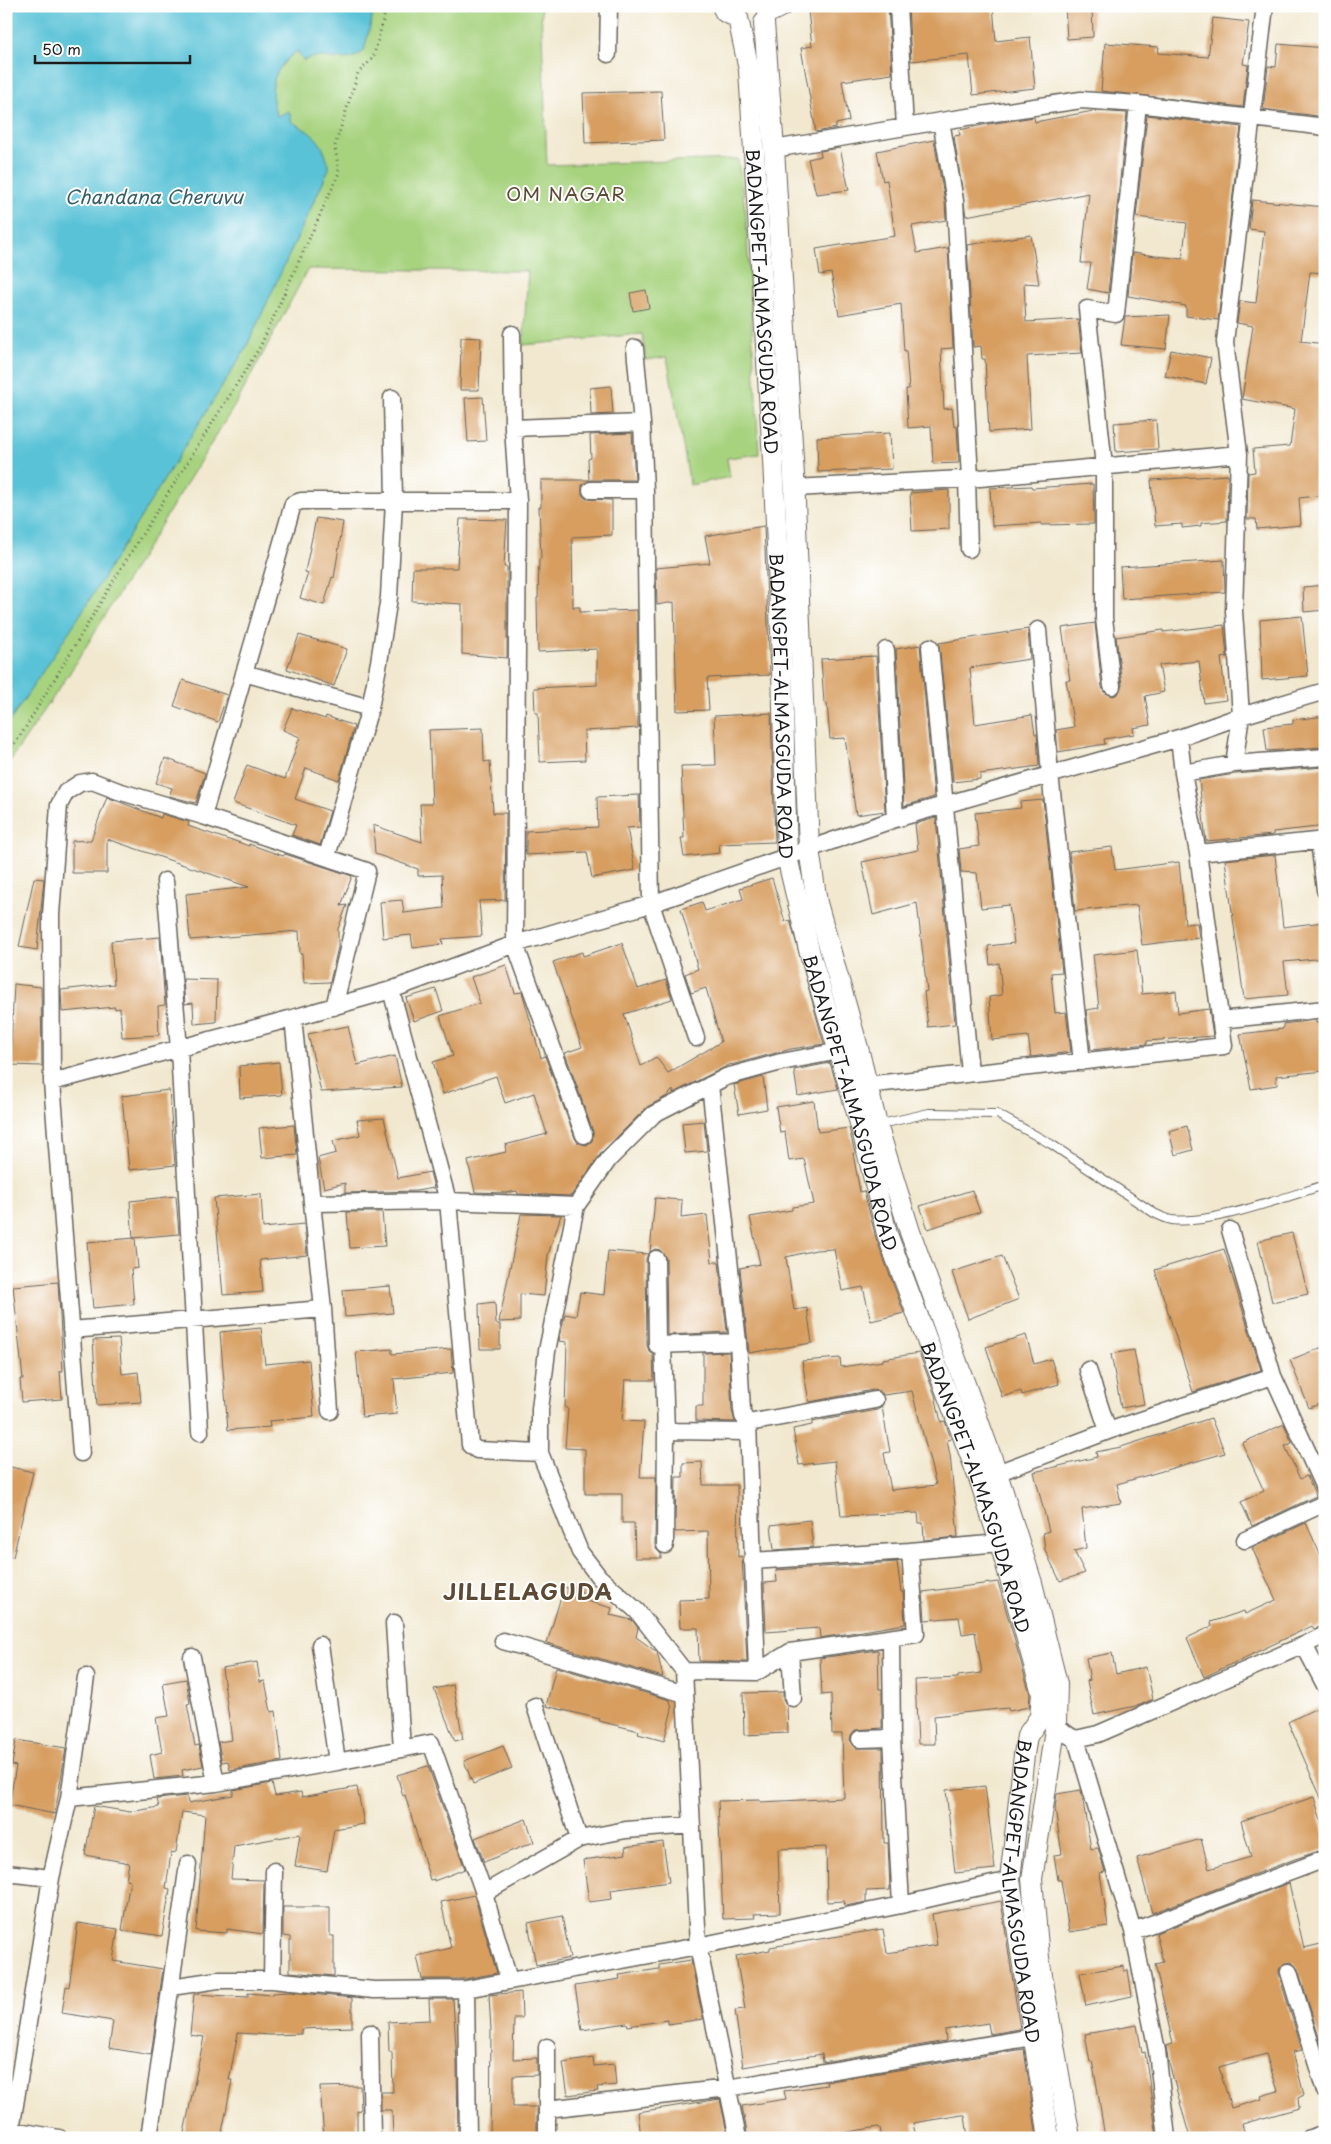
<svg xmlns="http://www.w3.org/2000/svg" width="1331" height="2144" font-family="'Playpen Sans',sans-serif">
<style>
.green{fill:#a7d37f;stroke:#62784e}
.water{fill:#5ac2d7;stroke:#3b6f7a}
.building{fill:#d79e60;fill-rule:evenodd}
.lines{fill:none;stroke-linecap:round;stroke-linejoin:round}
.service-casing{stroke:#67635b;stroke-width:10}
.minor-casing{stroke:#67635b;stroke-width:19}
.tertiary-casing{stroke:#67635b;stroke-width:22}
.path{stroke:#67635b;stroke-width:3;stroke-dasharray:1 4;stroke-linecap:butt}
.service{stroke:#fff;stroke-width:8}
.minor{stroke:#fff;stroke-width:16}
.tertiary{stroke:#fff;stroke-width:20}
.labels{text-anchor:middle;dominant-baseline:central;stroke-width:4;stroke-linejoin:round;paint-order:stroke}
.street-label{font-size:18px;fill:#1c1c1c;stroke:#fff}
.neighbourhood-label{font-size:19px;letter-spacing:1px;fill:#5d4a34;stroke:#fff}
.water-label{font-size:19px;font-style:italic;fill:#355e67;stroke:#fff}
.district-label{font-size:22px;font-weight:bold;letter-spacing:1px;fill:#5d4a34;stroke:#fff}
</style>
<rect width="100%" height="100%" fill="#fff"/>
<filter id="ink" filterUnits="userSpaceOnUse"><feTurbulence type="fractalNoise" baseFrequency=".02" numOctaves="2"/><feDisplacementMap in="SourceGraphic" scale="10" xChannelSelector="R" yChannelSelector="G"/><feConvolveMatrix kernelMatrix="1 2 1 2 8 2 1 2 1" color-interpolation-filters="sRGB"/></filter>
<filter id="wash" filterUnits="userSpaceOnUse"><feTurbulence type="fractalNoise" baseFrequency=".0096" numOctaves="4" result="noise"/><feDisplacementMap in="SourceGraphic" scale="20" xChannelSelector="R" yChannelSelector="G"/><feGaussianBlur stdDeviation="1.12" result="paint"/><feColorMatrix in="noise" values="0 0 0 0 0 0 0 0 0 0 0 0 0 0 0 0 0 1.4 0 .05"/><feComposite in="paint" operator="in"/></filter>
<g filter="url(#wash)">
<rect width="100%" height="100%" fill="#f1e8cf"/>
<path class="green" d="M6,6H541L547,165L738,159L746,216L759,454L727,458L730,477L690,485L667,357L646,360L642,334L523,345L528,271L308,269L238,400L69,674L6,767Z"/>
<path class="water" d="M6,6H375L364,51C361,53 358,56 354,57C337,63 318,51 304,61L297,51C273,69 267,87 277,116L289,111L292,122C316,135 324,142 329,169L246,348L80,615L6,727Z"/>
<g id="blocks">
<path class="building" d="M853,6H888L892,74L842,81L849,121L836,124V128L816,132L801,48L812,46L808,11Z
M908,6H993L996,41L1030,37L1035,88L973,95L969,55L911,61Z
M1065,6H1092L1093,37L1067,39Z
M1213,18L1249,22L1243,64L1248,65L1243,107L1101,91L1105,43L1159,47L1158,53L1208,57Z
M1278,44L1325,48V117L1263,109L1268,66L1276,67Z
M661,91L664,140L585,143L583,93Z
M1093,111L1127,113L1108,293L1087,289L1091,263H1081L1089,193L966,216L954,136L960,135L959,130L983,125L1034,117L1035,122Z
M1147,115L1241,127L1218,320L1186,316V306L1128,296L1132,253L1182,259L1187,223L1136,217Z
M934,140L945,202L946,220L912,226L917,253L948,248L953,348L941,349L944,409L952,408L954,427L957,426L959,463L933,464L931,426L908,428L906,389H909L906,350L904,351L901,304L839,315L831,273L820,275L816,249L895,236L887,180L883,181L877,151Z
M840,148L849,190L816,194L808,159L821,156L820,151Z
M1252,200L1325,207V273L1310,272L1301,341L1325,344V495L1299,498L1301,525L1257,529L1256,519H1247L1248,473L1255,472L1253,449L1290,446L1295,409L1242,399L1253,326L1237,323L1240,301L1256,303L1264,231L1249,229Z
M1031,235L1039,284L1024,283L1026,322L1078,319L1082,353L1027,356L1031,429L989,432L985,359H982L981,346L973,347L967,245Z
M646,290L649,308L633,311L630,293Z
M1170,315L1166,349L1121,345L1125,317Z
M461,337L481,338L479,390H460Z
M1171,350L1211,358L1206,384L1165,376Z
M611,386L613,414L591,415L590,388Z
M483,397L486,441L468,442L465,398Z
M1156,420L1158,449L1116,452L1114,423Z
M632,433L635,480H591L582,485V495L586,499L612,500V535L572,537L573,607H580V612L637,610L638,728L584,731L585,760L540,762L538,713H535L534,688L597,685V649L538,652L537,598H538L539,559H541L539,507H541V480H589L588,459L591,458L590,435Z
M890,433L892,469L818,472L817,437Z
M1228,475L1227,521L1201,523V526L1182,528V524L1155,526L1151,480Z
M1093,484L1094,524L1041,525V523L992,526L990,488L1031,486L1032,488Z
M949,490V529L912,531L910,493Z
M316,518L343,522L334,578L332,577L324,605L300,598L308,573L305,572Z
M460,519L507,520L504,567H507V658L462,654V604L412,601L413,568H457Z
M764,526L770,675L707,678L709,710L677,711L674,602L657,605L656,568L710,563L705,536Z
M1224,560L1225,592L1122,599L1120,567Z
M1325,585V610L1304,612L1303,587Z
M1302,616L1308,676L1262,680L1260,620Z
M1095,623L1102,687L1104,692L1113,696L1118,694L1122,685L1116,637L1163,630V632L1224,625L1227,657L1221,658L1226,700L1204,703L1199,661L1159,665L1164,692L1145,696L1150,725L1133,728L1134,734L1104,739L1105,744L1058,752L1056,730L1074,727L1066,680H1070L1062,628Z
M1028,629L1030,659L970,668L975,724L1032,715L1035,734H1037L1039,766L980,774V779L953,782L939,643Z
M299,635L347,649L334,686L287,669Z
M920,645L934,797L904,806L896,649Z
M876,656L885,811L856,815L845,738L830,739L827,703H824L821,659Z
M183,680L227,695L218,722L174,706Z
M292,708L325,719L326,716L354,726L339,780L306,768L295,799L330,811L320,845L292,835L296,825L233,803L247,765L285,779L300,737L283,730Z
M771,713L775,842L719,844L720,853L684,857L681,838H684L681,766L716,765L714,716Z
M1325,716V745H1321L1322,747L1267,751L1264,727L1293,724V720Z
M483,728L484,762L490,761L493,813H506L505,900L479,901L482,936L442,939L443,944L413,948L411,935L383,938L380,902L402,900L404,913L444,908L442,875L418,876V869L375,854L373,825L422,842L420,804H432L429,730Z
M165,758L205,773L196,803L169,796L172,788L156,783Z
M1324,767L1325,826L1273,832V835L1206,841L1199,780L1235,774Z
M639,795L640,827L627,828L635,870L592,878L587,852L526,855V831L598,827L597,797Z
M107,797L161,818L162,814L189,822L188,826L232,841V840L249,846V844L283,856L285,854L352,876L341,906L347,905L338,929V947L330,982L304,983L302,954H300L299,931L190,940L186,894L249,887L107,839V873H72V841L91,840Z
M1043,800L1062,972L1051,973L1055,1013L1066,1012L1071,1052L1031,1057L1028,1036L992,1040L989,997L1002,995L999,963L990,965L988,946L1014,943L1009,905L981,908L977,873L961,872L959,849L979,846L975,813L1021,808L1020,802Z
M936,818L955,1024L928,1027L924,992L927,991L917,903L873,915L862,862L918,850L915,824Z
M1112,847L1115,870L1179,862L1185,924L1197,923L1199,938L1142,945L1137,905L1075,911L1069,852Z
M1275,855L1283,927L1323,922L1325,958L1284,962L1288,995L1244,999L1225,860Z
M34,878L44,879L37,950L19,947Z
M772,878L785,922L790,920L824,1044L791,1049L731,1065V1064L673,1093V1090L667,1096L647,1107L602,1152L571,1196L518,1194L517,1191L506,1193L475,1192L468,1161L506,1152L505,1145L547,1134L534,1093L505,1103L496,1076L443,1094L433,1062L453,1056L440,1016L480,1003L471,977L506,965L515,993L522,992L541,1058L545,1056L546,1059L575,1138L578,1143L587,1145L592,1141L593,1132L565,1053L582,1047L553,962L582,952L583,956L622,943L638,989L666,980L672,999L624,1014L641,1066L656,1057L668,1073L721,1042L706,988L691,993L685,974L698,969L681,909L702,902L705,911L743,899L740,888Z
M160,937L165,1005L158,1006L159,1035L122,1037L120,1008L115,1009V1007L62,1012L61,990L114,984L111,941Z
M1137,950L1142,994L1176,991L1178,1013L1209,1009L1213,1036L1147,1041V1044L1091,1050L1086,1010L1099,1008L1093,955Z
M183,979L217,980L216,1022L194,1024L193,1003L185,1004Z
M14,984L41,987L42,1066L10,1065Z
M436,989L443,1011L414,1021L406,998Z
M1316,1020V1023L1325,1022V1071L1276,1076L1277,1085L1251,1089L1240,1034L1283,1029V1024Z
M348,1026L357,1065L395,1056L402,1087L321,1092L308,1034Z
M279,1062L282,1095L240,1098L239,1066Z
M830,1063L838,1089L798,1096L794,1070Z
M763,1077L767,1109L739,1114L734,1085Z
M169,1090L175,1165L129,1170L122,1096Z
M814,1101L818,1132L849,1128L854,1149L855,1153H853L860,1192L864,1191L876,1238L904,1313L871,1321L863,1287L842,1291L834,1249L816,1250L786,1257L794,1310L807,1308L812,1343L749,1353L740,1268L760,1264L750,1217L792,1210V1207L814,1204L804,1159L789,1161L785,1132L780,1133L776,1107Z
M384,1118L398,1178L430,1172L434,1188L416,1191L345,1193V1183L324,1188L318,1158L336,1153L333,1141L360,1135L357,1120Z
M704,1121L707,1151L685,1153L682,1123Z
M294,1125L297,1155L262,1158L259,1128Z
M1187,1126L1193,1150L1175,1155L1169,1131Z
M972,1190L980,1212L928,1229L920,1206Z
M261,1194L263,1228L304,1224L307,1255L260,1260L263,1292L223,1295L214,1198Z
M176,1196L179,1234L133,1238L130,1201Z
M655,1198L682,1200L681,1218L707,1215L712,1262H719L727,1332L667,1335L666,1258L660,1250L655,1249L650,1252Z
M347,1212H382L385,1246L350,1248Z
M521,1214L561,1215L548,1255L544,1296L520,1294V1321L499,1322Z
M1292,1233L1308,1294L1272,1302L1258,1241Z
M135,1238L138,1268L131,1269L134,1304L93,1308L87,1242Z
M1224,1249L1261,1370L1193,1392L1155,1270Z
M608,1251L648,1254L646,1259L647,1345L649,1351L653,1354L654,1380H625L622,1421L644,1422L640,1477H656L655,1545L657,1550L661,1554V1558H635L634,1523H622V1494H585V1449L565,1448L568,1408H565L567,1342L559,1341L565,1314L576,1316L580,1292L604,1295Z
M1002,1256L1019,1299L968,1319L952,1272Z
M58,1282L63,1371H60L62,1399L22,1402L20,1379H23L13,1286Z
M390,1286L393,1313L345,1317L343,1290Z
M495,1302L496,1324H500V1349H480L479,1304Z
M261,1328L265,1364L309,1360L314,1417L269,1421L270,1427L228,1430L220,1332Z
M1026,1335L1034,1364L1051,1359L1059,1384L1022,1395L1021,1391L1002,1397L986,1347Z
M119,1339L122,1374L138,1372L141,1402L97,1405L93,1340Z
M1325,1346V1402L1309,1408L1290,1360Z
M392,1349V1354L451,1349L453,1373L394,1379L397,1414L362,1417L356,1352Z
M1134,1350L1144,1404L1121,1408L1111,1354Z
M729,1352L732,1411L735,1422L696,1421V1406H703V1353Z
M919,1353L935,1395L941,1422L945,1421L951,1439L947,1440L950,1455L958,1537L924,1540L923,1523H919L918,1513L841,1516L835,1461L799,1465L793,1429L812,1425V1422L877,1410L882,1407L890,1452L884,1453L891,1490L936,1485L912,1391L884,1395L879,1391L873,1390L809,1402L802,1361L840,1358L841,1367L883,1361V1359Z
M1211,1418L1225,1453L1117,1484L1121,1503L1082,1509L1086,1548L1074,1551L1085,1573L1060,1581L1045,1550L1043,1533L1049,1531L1034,1472L1097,1457L1096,1452L1121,1447Z
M1284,1424L1292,1443L1285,1446L1300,1479L1307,1476L1316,1496L1252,1526L1241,1502L1264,1491L1242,1443Z
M702,1462L703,1485H737L738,1557L742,1556L747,1662L699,1661L698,1628H680L679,1600L709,1599L708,1531L675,1532L676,1477H683V1463Z
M6,1466L33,1472L13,1557L6,1556Z
M810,1520L813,1547L774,1550L771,1525Z
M1306,1523L1325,1565V1625L1314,1629L1312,1626L1204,1677L1187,1638L1212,1626L1211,1622L1244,1611L1245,1614L1276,1600L1252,1548Z
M897,1562L901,1592H903L905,1624L820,1638L819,1628L766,1632L764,1583L777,1582L776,1570Z
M998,1582L1030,1694L1029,1707L1009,1711L1008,1708L934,1716L935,1744H918L915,1680L958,1678V1676L982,1673L975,1632L962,1634L959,1617L925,1620L923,1592Z
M564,1587L585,1593L583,1600L612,1608L610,1615L632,1620L638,1628L636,1637L657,1652L663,1677L547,1643Z
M878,1650L879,1689H882V1728L855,1730L851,1735L850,1740L856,1748H883L884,1843H888L890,1890L866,1891V1902L845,1906L844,1901L827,1902L826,1847L778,1849L780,1913L754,1914L755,1918L723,1919L718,1801L760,1800V1802L844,1798L842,1734H832L831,1694L822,1695L820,1658Z
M1112,1653L1116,1674L1146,1667L1153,1699L1140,1705L1094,1715L1087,1681L1090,1680L1086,1658Z
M257,1662L260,1682L265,1681L271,1712L276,1711L282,1761L230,1770L228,1761L222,1762L218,1742L232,1740L222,1668Z
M556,1667L670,1700L672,1709L664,1741L638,1734L639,1731L599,1721L600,1719L546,1706Z
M186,1679L190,1703L187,1704L195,1746L199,1745L203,1766L182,1770L183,1776L154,1779L150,1755L162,1752L156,1718L169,1716L163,1683Z
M453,1685L463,1739L455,1741L434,1689Z
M783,1692V1699L787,1706L788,1733L744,1735L743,1693Z
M1325,1704V1807L1288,1722Z
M16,1740L66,1748L55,1814L9,1805L16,1766L12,1765Z
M503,1746L512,1768L473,1784L464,1761Z
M428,1766L465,1869L434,1881V1879L430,1880L405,1795L403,1796L397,1775Z
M272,1783L275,1796L301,1792L302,1797L357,1787L364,1824L334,1829L327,1871L295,1866L300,1834L234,1846L231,1879L264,1880L263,1934L227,1929V1933L196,1931L205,1815L182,1812L176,1852L171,1853L166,1888L170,1889L162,1936L122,1930L130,1880L126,1879L129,1863L85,1855L94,1806L130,1812L159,1807L157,1799L187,1796L188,1803L233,1795V1790Z
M985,1786L995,1869L955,1873L946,1790Z
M1081,1790L1091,1849L1098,1848L1105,1872L1100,1873L1108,1926L1069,1932L1061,1880H1058L1054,1855L1062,1854L1055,1808L1057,1794Z
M1314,1797L1325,1834V1849L1295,1859L1152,1913L1137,1858L1201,1839L1209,1869L1251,1857L1241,1821Z
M526,1819L534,1842L484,1862L475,1838Z
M663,1842L669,1882L611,1890L612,1899L589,1902L583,1860L626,1854L625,1847Z
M1289,1883L1304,1948L1325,1943V2043L1321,2044L1298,1969L1292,1962L1286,1963L1279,1969V1975L1302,2050L1293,2052L1304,2095L1298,2098L1299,2108L1242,2124L1246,2138H1190L1168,2060L1166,2046L1173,2044L1155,1964L1163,1962L1156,1933ZM1266,2054L1278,2091L1261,2096L1262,2099L1231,2108L1219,2067Z
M474,1895L497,1973L465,1979H422L417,1956L451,1948L441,1902Z
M1001,1901L1020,2029L990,2034L988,2023L945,2030L946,2041L823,2062L822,2054L743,2067L735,2010L745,2009L736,1956L770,1950V1947L883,1929L887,1953L937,1945L932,1914Z
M283,1907H330V1936H334V1976L290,1972V1937L283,1936Z
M562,1916L570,1958L536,1965L528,1923Z
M78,1923L118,1929L113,1961L163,1969L151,2055L109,2048L113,2021L62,2013L66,1986L69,1987Z
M691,1960L703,2019L668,2024V2020L628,2026L627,2023L582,2030L575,1986L620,1979L619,1975L659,1969V1965Z
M1124,1966V1971L1128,1970L1132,1996L1086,2006L1080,1973Z
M290,1992L352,1998V2027L301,2029V2034L271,2035L238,2033L229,2080H232L221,2138H183L204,2037L190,2035L194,1994L248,1997V1993L272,1995V1993Z
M521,1992L522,2018H514L513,2059L537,2058V2075L513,2076V2107H537V2138H490L491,2030L489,1995Z
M429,1999H453L457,2063L458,2138H393L392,2110H381V2092H393L392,2052H389L388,2022L430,2020Z
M1137,2025L1142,2053L1145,2052L1157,2138H1105L1098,2092L1092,2061L1090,2062L1085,2034Z
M1024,2049L1037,2138H968L965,2115H962L913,2123L916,2138H882L880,2128L878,2127L813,2138H748L742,2106L786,2099L784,2091L827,2085L826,2082Z
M593,2058L594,2066L614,2064L616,2085L597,2087L598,2091L568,2095L563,2063Z
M360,2086L361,2110L357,2111V2138H324L320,2087Z
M720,2099L728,2138H641L638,2112Z"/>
</g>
</g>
<g filter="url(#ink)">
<use href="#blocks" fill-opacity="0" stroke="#67635b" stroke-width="1"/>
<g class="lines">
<defs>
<path id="service" d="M877,1125L929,1113L997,1114L1051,1144L1154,1213C1160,1216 1166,1219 1172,1220C1212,1225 1284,1197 1325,1185"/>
<path id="minor" d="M898,6L905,127
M608,54L609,6
M941,121L955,201L970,478
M774,149L941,121L1081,100L1138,104L1325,127
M512,334L513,428
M635,348L642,423L645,490L651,904L696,1038
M392,398L394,501H518L513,428L642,423
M967,478L969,549
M795,488L980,478L1239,454
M591,490H645
M518,501L515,944L584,1135
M1038,630L1050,774L1082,1062
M930,647L970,1073
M886,650L895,819
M244,673L370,708
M1112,686L1104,618V466L1087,309L1116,314L1138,104
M1234,764L1241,716L1234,611L1239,454L1225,342L1265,6
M1183,773L1234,764L1325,757
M203,816L293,504L301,501H394L389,597L379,662L370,708L327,856
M1319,841L1325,890
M1198,853L1325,840
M165,881L179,1049L200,1432
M391,990L448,1201L470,1445L477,1450L540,1453
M1220,1020L1325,1009
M52,1082L51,915L59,805L66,792L80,783L92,781L118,791L203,816L367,871L334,1007
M866,1085L1224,1046L1198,853L1183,773L1179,738
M312,1203L448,1201L576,1206
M1230,1230L1273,1376L1325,1490
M656,1259L657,1345L738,1342
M323,1309L330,1411
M71,1330L323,1309L293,1018
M663,1345L666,1431
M1088,1370L1108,1431
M748,1423L875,1400
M81,1453L52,1082L293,1018L391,990L515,944L651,904L895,819L1179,738L1241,716L1325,691
M997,1473L1108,1431L1273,1376
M1245,1540L1325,1503
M665,1545L666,1431L748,1432
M752,1561L910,1551
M394,1623L402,1749
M1325,1635L1304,1645L1325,1685
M891,1638L892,1738
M503,1641L685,1694
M790,1652L793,1698
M192,1657L216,1783
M684,1671L757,1672L748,1423L743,1416L742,1410L738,1342L710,1085
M757,1672L790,1652L916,1634L910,1551L1000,1543
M535,1706L579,1839
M1048,1720C1059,1725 1064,1735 1076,1739L1133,1931L1157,2051L1167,2138
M860,1739L892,1738L901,1905
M1076,1739L1098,1734L1304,1645
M337,1762L431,1743L484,1893L509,1980
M69,1798L216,1783L337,1762L320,1645
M6,1873L51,1878
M484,1893L579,1839L626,1830L692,1825
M1133,1931L1325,1859
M1289,1972L1325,2091
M272,1980L274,1871
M171,1987L218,1980H272L374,1990L466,1989L698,1946L901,1905L1010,1880
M466,1989L468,2138
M370,2033L372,2138
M547,2047V2138
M547,2109L728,2088L1033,2037
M6,2129L59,2138
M11,2130L51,1878L69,1798L86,1677
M149,2138L188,1864
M738,2138L698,1946L684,1671L637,1611L599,1577L580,1552L540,1453V1409L547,1351L576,1206L609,1159L654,1114L726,1077L781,1062L840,1051
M1310,2138L1325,2133"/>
<g id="tertiary">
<path id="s1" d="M722,6L725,12L738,18L749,70L773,459L781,632L787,857L810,954L862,1130L887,1234L980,1481L1000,1543L1042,1693L1040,1717L1027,1736L1024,1755L1010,1880L1049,2138"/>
<path d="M768,13L782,6"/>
<path d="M764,23L774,149L794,476L809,849L817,903L858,1048L877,1125L910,1232L997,1473L1032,1583L1057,1684L1056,1723L1032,1879L1039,1958L1070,2138"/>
</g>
</defs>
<use href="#service" class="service-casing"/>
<use href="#minor" class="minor-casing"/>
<use href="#tertiary" class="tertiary-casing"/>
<path class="path" d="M6,756L24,730L123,565L260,347L339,173L335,146L358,73L373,58L387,6"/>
<use href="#service" class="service"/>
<use href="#minor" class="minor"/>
<use href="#tertiary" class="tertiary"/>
</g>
</g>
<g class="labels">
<g class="street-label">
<text stroke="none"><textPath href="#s1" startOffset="306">BADANGPET-ALMASGUDA ROAD</textPath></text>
<text stroke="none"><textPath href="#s1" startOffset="711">BADANGPET-ALMASGUDA ROAD</textPath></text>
<text stroke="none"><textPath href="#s1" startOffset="1116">BADANGPET-ALMASGUDA ROAD</textPath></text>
<text stroke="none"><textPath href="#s1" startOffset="1521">BADANGPET-ALMASGUDA ROAD</textPath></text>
<text stroke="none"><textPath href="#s1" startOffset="1941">BADANGPET-ALMASGUDA ROAD</textPath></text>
</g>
<g class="neighbourhood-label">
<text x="566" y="193">OM NAGAR</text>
</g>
<g class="water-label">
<text x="154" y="196">Chandana Cheruvu</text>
</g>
<g class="district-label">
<text x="528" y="1590">JILLELAGUDA</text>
</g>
</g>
<rect width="1331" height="2144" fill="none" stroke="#fff" stroke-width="25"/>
<path d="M35 55v8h155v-8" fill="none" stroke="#1c1c1c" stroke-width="2.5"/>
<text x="42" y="55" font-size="15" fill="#1c1c1c" stroke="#ffffff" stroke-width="4" paint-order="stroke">50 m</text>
</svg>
